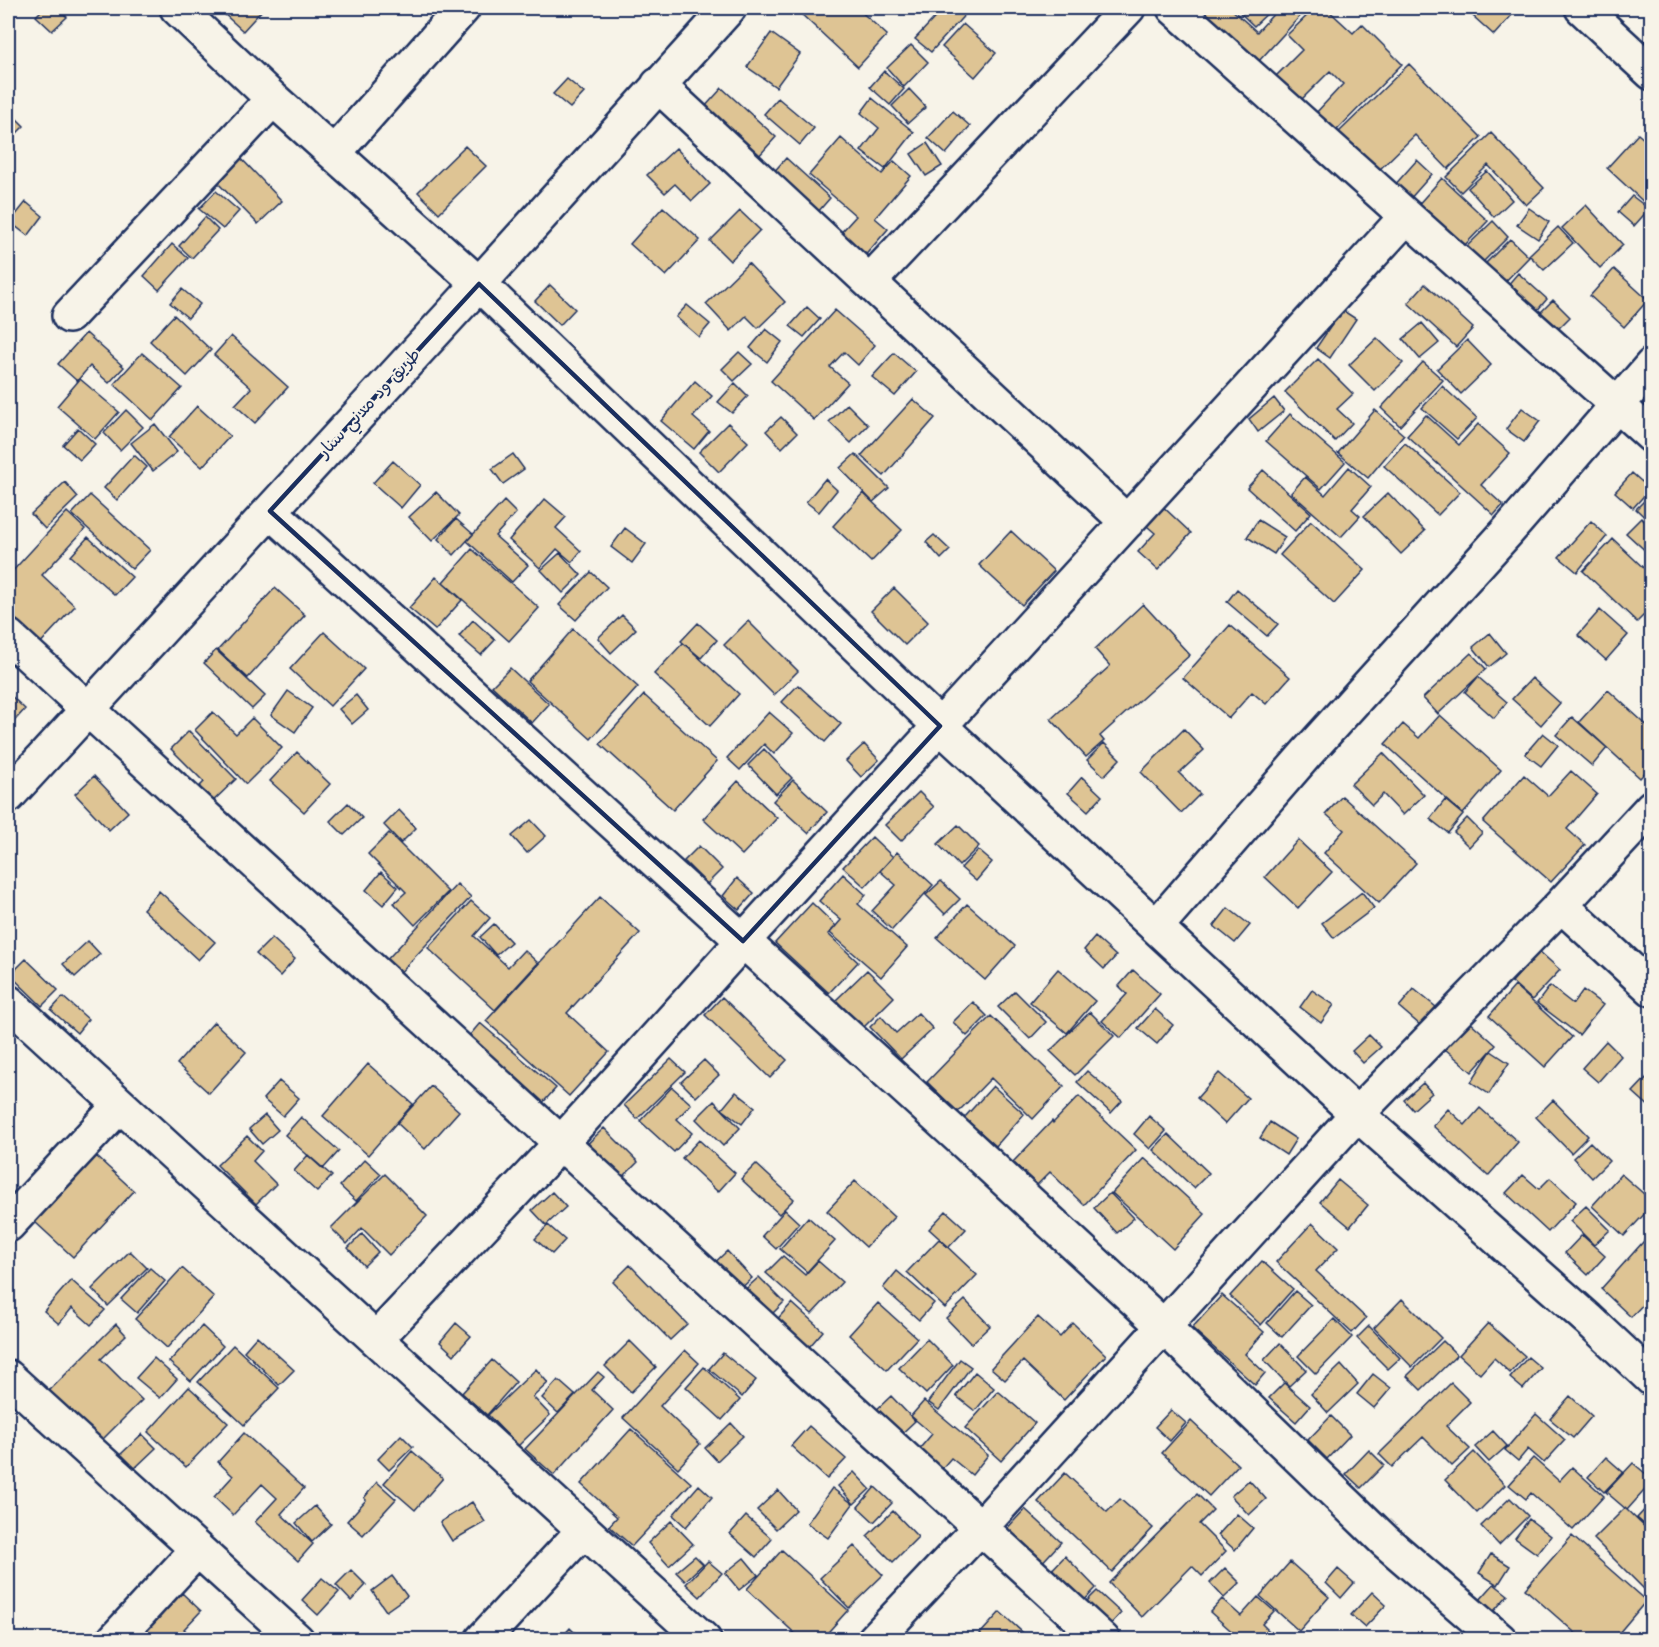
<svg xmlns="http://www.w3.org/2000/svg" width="1659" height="1647" font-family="'Comic Neue','Playpen Sans Arabic',sans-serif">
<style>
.building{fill:#dec494;stroke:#1b2f5e;stroke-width:1.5}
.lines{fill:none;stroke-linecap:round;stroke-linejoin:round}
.street-casing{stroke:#1b2f5e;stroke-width:38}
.street{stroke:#f7f3e8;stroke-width:33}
.marked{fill:none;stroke:#1b2f5e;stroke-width:4.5;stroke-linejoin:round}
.labels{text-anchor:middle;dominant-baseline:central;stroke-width:4.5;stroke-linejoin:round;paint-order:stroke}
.street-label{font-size:18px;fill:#1b2f5e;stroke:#f7f3e8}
</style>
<rect width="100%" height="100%" fill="#f7f3e8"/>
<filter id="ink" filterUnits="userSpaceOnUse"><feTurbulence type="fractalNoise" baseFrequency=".0167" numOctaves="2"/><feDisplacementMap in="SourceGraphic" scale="12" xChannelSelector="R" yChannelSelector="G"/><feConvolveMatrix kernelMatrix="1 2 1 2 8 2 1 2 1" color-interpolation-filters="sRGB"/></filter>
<g filter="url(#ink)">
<path class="building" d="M44,8H58L67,17L52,31L36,16Z
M228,8H264L243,31L223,13Z
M803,8H857L887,35L858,67L799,12Z
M944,8H967L969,10L931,52L915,39Z
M1209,8H1230L1257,32L1279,8H1297L1303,13L1258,62L1204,13Z
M1235,8H1273L1254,26Z
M1315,8H1326L1353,33L1362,24L1402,64L1334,133L1315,114L1343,84L1330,71L1300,101L1275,77L1302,50L1287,35Z
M1464,8H1501L1511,16L1494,35Z
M963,24L996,53L975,77L942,47Z
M771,33L800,54L776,87L747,67Z
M911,45L928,62L904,87L887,68Z
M1409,64L1481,137L1448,169L1415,135L1377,172L1338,133Z
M884,71L904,89L890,105L870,87Z
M567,79L584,93L570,108L553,94Z
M722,88L776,137L757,158L703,109Z
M909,89L926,107L908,123L892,106Z
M778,98L814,128L800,145L764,114Z
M872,98L914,132L885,169L861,151L879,128L861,113Z
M8,110L24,126L8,142Z
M953,111L970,126L946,154L928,138Z
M1491,133L1544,188L1526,205L1488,165L1461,192L1446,177Z
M1638,134L1652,146V204L1649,207L1607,168Z
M841,138L882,174L894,161L911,176L875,218L888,229L862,259L837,237L856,216L809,175Z
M927,143L942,166L926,176L911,154Z
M465,146L486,166L439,213L418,192Z
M676,148L710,184L692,201L675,184L665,193L647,175Z
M236,153L282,201L258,224L211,176Z
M786,158L830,198L817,213L772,174Z
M1417,160L1432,174L1409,200L1393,187Z
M1487,171L1512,200L1494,217L1468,188Z
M1442,178L1488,221L1461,249L1416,207Z
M216,191L239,211L223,229L199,209Z
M1632,196L1649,209L1634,226L1618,212Z
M26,202L43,216L28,236L10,222Z
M1586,205L1623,245L1600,268L1562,228Z
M663,207L700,240L666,276L630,244Z
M1529,208L1549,222L1538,239L1517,225Z
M740,211L760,230L730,261L710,241Z
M205,217L218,230L192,258L179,246Z
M1493,221L1508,237L1479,266L1463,250Z
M1558,227L1573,243L1544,270L1529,255Z
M1510,239L1529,257L1499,288L1480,269Z
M172,244L188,258L159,290L144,276Z
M748,263L785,302L758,328L746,316L731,331L706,304Z
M1614,269L1648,300L1624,327L1590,296Z
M1518,273L1547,299L1529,320L1500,294Z
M1425,284L1473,328L1456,347L1408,303Z
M550,285L575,309L560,325L535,301Z
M182,289L200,304L188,318L170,303Z
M1553,300L1570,317L1550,337L1533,320Z
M687,305L710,324L699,337L676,317Z
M807,307L820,319L804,337L790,326Z
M835,310L875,345L858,365L844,352L830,367L848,383L814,420L771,381Z
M1342,310L1356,319L1330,358L1316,348Z
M174,315L211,350L187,376L150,341Z
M1422,323L1439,343L1420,359L1403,339Z
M766,329L782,342L767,362L750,348Z
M86,333L124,367L109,383L90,366L77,381L58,364Z
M231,336L288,387L255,423L235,405L251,388L214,355Z
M1377,338L1403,363L1375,391L1349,365Z
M1467,340L1491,365L1461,394L1437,369Z
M739,352L752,364L734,381L722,369Z
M142,353L182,388L153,420L114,384Z
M894,353L916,372L895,396L872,377Z
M1318,359L1353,394L1337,409L1352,423L1335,441L1285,392Z
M1423,362L1443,380L1400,426L1381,408Z
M80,379L119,412L95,439L57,406Z
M695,381L712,396L693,417L709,431L694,449L661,421Z
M735,383L748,396L732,413L718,402Z
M1442,386L1477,418L1457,439L1422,408Z
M1274,398L1284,411L1258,432L1249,419Z
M913,399L935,418L884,476L861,456Z
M847,404L868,425L851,443L829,422Z
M197,406L230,436L202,467L169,437Z
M1522,408L1540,421L1524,442L1506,429Z
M126,410L143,427L120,450L104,433Z
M1375,410L1404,435L1368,478L1338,453Z
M1290,414L1345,462L1321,489L1266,441Z
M1426,415L1459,445L1478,424L1510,453L1481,485L1503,505L1494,515L1407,436Z
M781,417L797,433L782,448L766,431Z
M728,423L748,442L719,472L699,452Z
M155,424L177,452L153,471L131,443Z
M78,428L95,444L80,460L63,445Z
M1405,443L1460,492L1438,515L1384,466Z
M513,454L524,469L503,484L492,469Z
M855,454L889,488L873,502L840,468Z
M134,455L147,467L117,500L104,488Z
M393,461L420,485L401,508L373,483Z
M1349,467L1371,487L1352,509L1360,516L1341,537L1291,493L1305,477L1325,495Z
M1263,470L1311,513L1295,531L1247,488Z
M1632,473L1650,489L1633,508L1615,492Z
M825,479L837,490L819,512L806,502Z
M65,482L78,497L45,529L31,514Z
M1144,489L1191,533L1158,570L1138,552L1155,533L1127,509Z
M436,492L459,515L432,541L409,517Z
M863,493L902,530L871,562L833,526Z
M1388,493L1425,531L1401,554L1364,516Z
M1652,493V524L1636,509Z
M90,495L150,550L132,569L72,514Z
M545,499L566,517L556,528L581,551L572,562L557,549L540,568L509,540Z
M504,501L516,513L495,536L528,565L512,582L467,541Z
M67,512L85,529L42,575L75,606L34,650L17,623L8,614V576Z
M1641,518L1652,528V554L1650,555L1626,533Z
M456,519L473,534L454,555L438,539Z
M1258,520L1285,537L1274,554L1247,537Z
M1311,521L1365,570L1334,604L1280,555Z
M1591,521L1607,536L1577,572L1559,557Z
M625,528L646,544L632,563L611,547Z
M1011,531L1054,571L1022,605L979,565Z
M934,535L950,550L941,559L926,542Z
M88,537L132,577L115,595L71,556Z
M1613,539L1652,576V607L1637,622L1583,571Z
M472,549L539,608L509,641L443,582Z
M560,553L581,575L563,593L541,570Z
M591,572L607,587L576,620L559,605Z
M436,577L462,600L435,630L409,608Z
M275,588L305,615L248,678L218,650Z
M894,588L928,622L905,645L871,611Z
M1237,589L1278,624L1267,636L1227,602Z
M1143,604L1190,655L1100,736L1104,741L1086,757L1051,719L1110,666L1095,649Z
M1600,610L1628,635L1606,660L1578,635Z
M622,615L636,629L611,653L598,638Z
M473,620L495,640L481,655L459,636Z
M748,621L798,671L774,695L724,645Z
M698,623L717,640L701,658L681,641Z
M1230,625L1290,677L1266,704L1252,692L1229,718L1183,678Z
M573,629L638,687L591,739L527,681Z
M324,632L364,669L330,706L290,669Z
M1490,633L1506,653L1489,667L1473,647Z
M683,643L739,694L710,726L654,674Z
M216,650L265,696L252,709L204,663Z
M1471,653L1486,669L1438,714L1423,698Z
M510,668L549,704L532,723L492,686Z
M1478,677L1507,702L1494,718L1465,692Z
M1532,678L1560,703L1541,725L1512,699Z
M798,685L841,724L825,742L782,702Z
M1608,690L1652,730V765L1640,778L1579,722Z
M288,691L312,708L295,732L271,715Z
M8,693L25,709L8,728Z
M356,695L368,710L352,724L339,709Z
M644,695L717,761L673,810L600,744Z
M213,712L236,734L252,718L282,748L246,784L195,730Z
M769,712L793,733L774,754L764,744L740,770L727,758Z
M1440,715L1501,770L1463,814L1385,744L1403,724L1419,738Z
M1572,717L1607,748L1592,766L1556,735Z
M1184,729L1204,750L1179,773L1200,794L1181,813L1141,772Z
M189,731L236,779L207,807L193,793L204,782L171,749Z
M1543,733L1558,745L1541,766L1525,754Z
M1104,743L1120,759L1104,776L1087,760Z
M864,744L879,760L861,777L846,761Z
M764,749L792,778L776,794L748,765Z
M297,752L330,784L304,812L270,781Z
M1383,753L1424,795L1403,815L1383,794L1372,805L1351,784Z
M1571,771L1597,794L1567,829L1585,845L1551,882L1483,822L1524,775L1548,796Z
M94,776L128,812L109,830L75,794Z
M1082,777L1102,796L1088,811L1068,793Z
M793,780L827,812L808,833L773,801Z
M738,781L777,818L742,855L703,819Z
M919,792L934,807L901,841L885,825Z
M1342,796L1416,863L1379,903L1324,853L1344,830L1326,814Z
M1445,800L1463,815L1448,833L1430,819Z
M348,803L362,818L344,835L330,821Z
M399,810L416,828L401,843L384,825Z
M1467,818L1482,833L1469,847L1454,832Z
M531,820L546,836L527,853L512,836Z
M958,825L979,846L959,866L938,844Z
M389,833L448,892L415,925L394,903L406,892L368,854Z
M872,837L893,857L865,887L843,867Z
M1298,840L1332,872L1298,908L1265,877Z
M699,846L722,869L707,884L684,861Z
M978,850L992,862L976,881L961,868Z
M897,852L933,885L892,930L872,911L896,885L880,871Z
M381,872L398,887L383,905L366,890Z
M843,874L866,895L858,904L907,947L881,977L830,933L841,920L819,901Z
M737,878L754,893L739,910L723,896Z
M941,881L960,899L945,914L926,895Z
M457,884L471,897L395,978L382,965Z
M159,891L215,942L198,960L143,909Z
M1362,892L1374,908L1334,938L1322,923Z
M600,897L640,933L567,1013L609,1052L569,1096L486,1021Z
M471,901L490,918L474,936L508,967L524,950L538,963L495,1010L428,948Z
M812,903L836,926L828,934L858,962L829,993L775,943Z
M967,904L1015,946L985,980L937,938Z
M1228,908L1250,925L1235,943L1214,926Z
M494,924L511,942L496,955L480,937Z
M1095,937L1116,956L1104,969L1084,950Z
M272,938L295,959L280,976L256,954Z
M88,941L100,954L75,977L63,964Z
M1539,951L1560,970L1532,1000L1512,982Z
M26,959L58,990L42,1006L10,975Z
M1058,969L1095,1001L1067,1033L1030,1002Z
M867,970L894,997L863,1028L836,1000Z
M1133,970L1160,994L1121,1038L1102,1021L1127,994L1119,986Z
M1515,986L1572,1037L1545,1067L1489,1016Z
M1550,986L1573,1004L1583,990L1603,1005L1579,1035L1537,1003Z
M1414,989L1436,1007L1420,1025L1399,1007Z
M1312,990L1334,1005L1321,1023L1300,1007Z
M1015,991L1046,1022L1030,1039L998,1007Z
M63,997L88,1019L77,1033L51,1010Z
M722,997L787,1060L770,1078L705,1015Z
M973,1002L987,1016L967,1036L953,1022Z
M1155,1009L1173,1025L1157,1044L1138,1028Z
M1090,1012L1114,1036L1075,1075L1050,1051Z
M918,1013L933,1029L901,1059L870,1027L881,1016L896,1033Z
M991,1016L1064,1086L1033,1119L991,1078L958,1112L927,1082Z
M1469,1021L1496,1045L1472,1072L1445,1049Z
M214,1022L246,1052L209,1093L177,1064Z
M480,1023L556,1088L539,1107L464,1042Z
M1369,1035L1381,1047L1363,1063L1352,1051Z
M1606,1041L1621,1056L1598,1082L1582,1068Z
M1491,1051L1509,1063L1489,1094L1471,1082Z
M671,1059L685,1072L637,1119L624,1105Z
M704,1060L719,1075L696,1097L681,1082Z
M368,1064L413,1104L368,1155L323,1116Z
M1087,1071L1122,1101L1111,1113L1077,1082Z
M1652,1072V1109L1633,1092Z
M1219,1073L1248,1098L1225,1124L1197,1098Z
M279,1081L299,1098L283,1116L263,1099Z
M1423,1083L1432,1093L1413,1110L1404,1100Z
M431,1086L459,1111L425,1149L397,1123Z
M993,1086L1024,1114L996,1146L964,1118Z
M672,1087L691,1104L677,1119L692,1133L674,1152L640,1121Z
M736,1092L755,1107L742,1124L722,1109Z
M1079,1096L1136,1150L1084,1205L1050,1172L1037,1185L1013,1162L1052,1121L1053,1123Z
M1553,1100L1588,1136L1571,1153L1536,1117Z
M714,1101L740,1128L723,1146L696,1119Z
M1480,1108L1518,1142L1488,1176L1433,1126L1448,1109L1465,1125Z
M265,1115L278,1130L262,1144L249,1129Z
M1149,1116L1166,1131L1150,1149L1134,1134Z
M301,1117L339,1151L323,1169L285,1135Z
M1270,1122L1296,1139L1286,1155L1260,1138Z
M604,1128L638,1162L613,1187L578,1153Z
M1168,1134L1209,1173L1194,1188L1153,1150Z
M247,1136L262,1151L253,1161L276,1184L256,1204L217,1165Z
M699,1140L735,1173L718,1192L682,1158Z
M1590,1142L1609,1161L1592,1178L1573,1158Z
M308,1155L332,1176L317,1192L294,1171Z
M96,1156L134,1191L73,1257L35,1222Z
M1144,1158L1205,1214L1173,1249L1112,1193Z
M365,1159L381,1174L356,1201L340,1186Z
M756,1164L794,1199L779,1214L741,1179Z
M385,1174L427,1216L389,1255L362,1228L347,1244L331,1228Z
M1621,1174L1652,1201V1206L1624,1236L1592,1206Z
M1523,1175L1539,1189L1550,1178L1576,1202L1548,1232L1506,1193Z
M1338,1180L1368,1205L1350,1227L1320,1202Z
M855,1181L894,1217L866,1247L827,1211Z
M552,1192L566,1207L546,1225L532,1210Z
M1110,1193L1134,1218L1117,1233L1094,1208Z
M1586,1206L1610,1230L1594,1245L1570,1221Z
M785,1210L799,1223L776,1249L762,1236Z
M946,1211L966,1229L949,1247L929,1229Z
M808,1217L835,1241L807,1272L780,1249Z
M1312,1223L1338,1248L1316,1271L1366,1318L1352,1333L1276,1262Z
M548,1225L565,1240L552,1254L535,1239Z
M1652,1232V1295L1631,1317L1601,1289Z
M362,1234L378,1252L364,1266L348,1248Z
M1582,1235L1605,1256L1588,1275L1565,1253Z
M939,1239L977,1275L945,1308L907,1272Z
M130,1251L147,1268L108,1306L92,1289Z
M727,1251L752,1278L733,1296L708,1269Z
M783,1256L805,1275L818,1261L842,1282L812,1314L766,1273Z
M1262,1261L1293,1289L1261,1325L1230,1296Z
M630,1265L687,1324L670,1340L613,1282Z
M150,1268L165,1281L137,1313L121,1299Z
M182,1268L214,1297L167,1348L135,1319Z
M897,1271L934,1303L919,1320L883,1288Z
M759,1277L784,1302L765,1321L739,1295Z
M71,1280L105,1310L91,1325L72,1308L59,1324L44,1311Z
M1295,1291L1311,1305L1282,1337L1267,1323Z
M1222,1295L1264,1332L1245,1354L1265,1373L1255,1385L1192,1328Z
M1402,1299L1441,1338L1412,1367L1374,1328Z
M965,1300L990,1326L971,1344L946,1318Z
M792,1303L823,1331L803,1354L771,1326Z
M878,1303L917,1338L887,1370L849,1335Z
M1038,1317L1060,1337L1073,1323L1106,1355L1064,1400L1023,1361L1005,1380L991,1368Z
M1334,1319L1352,1337L1316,1374L1298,1356Z
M456,1323L471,1336L454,1355L440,1342Z
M1488,1323L1525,1356L1510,1373L1494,1358L1480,1374L1459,1355Z
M116,1324L126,1335L101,1359L142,1400L100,1442L49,1391Z
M202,1326L223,1346L191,1381L169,1362Z
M1369,1326L1400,1358L1388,1369L1357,1338Z
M257,1336L294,1370L279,1385L244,1351Z
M927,1339L953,1365L926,1394L899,1368Z
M630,1341L656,1367L631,1392L605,1366Z
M1443,1341L1457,1355L1421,1390L1407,1376Z
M1280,1343L1306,1370L1289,1386L1264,1360Z
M233,1345L279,1388L244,1425L198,1382Z
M685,1350L699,1363L660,1406L700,1444L678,1468L623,1418Z
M723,1353L756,1380L742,1397L709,1369Z
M1528,1357L1541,1368L1523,1389L1510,1378Z
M154,1358L177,1379L160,1398L136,1378Z
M960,1359L971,1367L939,1410L928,1402Z
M492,1360L516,1382L487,1415L462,1393Z
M1341,1365L1358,1384L1328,1413L1311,1394Z
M704,1367L740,1400L722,1420L686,1387Z
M536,1369L548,1383L533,1397L550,1415L518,1446L488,1415Z
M598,1372L604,1377L592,1390L613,1410L554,1475L525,1449Z
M975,1372L994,1388L975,1411L956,1396Z
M1373,1374L1391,1388L1374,1408L1357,1394Z
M558,1380L575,1395L558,1413L542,1398Z
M1284,1383L1310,1406L1296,1422L1269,1398Z
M1451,1383L1470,1402L1446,1426L1470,1449L1452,1466L1423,1437L1392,1467L1379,1454Z
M189,1387L228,1423L186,1467L148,1432Z
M998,1391L1035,1423L1001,1461L965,1428Z
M891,1396L915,1421L897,1438L874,1412Z
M1570,1396L1592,1416L1573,1438L1550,1419Z
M924,1401L988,1455L972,1475L951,1458L938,1473L915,1454L932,1434L911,1416Z
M1171,1410L1186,1423L1170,1441L1155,1427Z
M1536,1414L1565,1440L1544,1463L1528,1449L1518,1461L1505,1450Z
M1331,1416L1350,1435L1327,1459L1308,1440Z
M1191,1421L1238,1465L1209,1496L1162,1453Z
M731,1423L743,1436L717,1461L705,1448Z
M809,1426L846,1459L827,1479L791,1446Z
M631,1429L691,1483L632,1546L609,1526L617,1517L581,1484Z
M1493,1431L1507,1446L1489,1462L1475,1447Z
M244,1433L304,1488L281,1514L313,1544L298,1561L255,1522L277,1498L262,1484L233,1515L214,1497L233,1476L218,1462Z
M142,1434L156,1448L135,1468L121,1454Z
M401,1435L413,1447L389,1470L378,1459Z
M1369,1450L1384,1465L1361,1488L1346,1474Z
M412,1451L443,1478L415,1510L384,1483Z
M1474,1452L1505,1485L1477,1513L1445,1480Z
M1606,1457L1623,1472L1604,1492L1588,1477Z
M1533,1458L1559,1481L1572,1467L1604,1496L1573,1530L1531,1493L1526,1499L1509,1485Z
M1633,1463L1652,1479V1482L1627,1510L1606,1492Z
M854,1472L870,1489L854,1504L838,1486Z
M1065,1473L1107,1512L1120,1499L1153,1528L1112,1572L1038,1502Z
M1249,1480L1266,1499L1249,1515L1231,1496Z
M377,1482L396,1499L363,1535L347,1521L366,1500L364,1498Z
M699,1485L712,1497L686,1527L673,1515Z
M875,1487L892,1503L874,1522L858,1507Z
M832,1488L853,1504L828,1538L807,1523Z
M778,1490L796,1510L776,1529L757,1510Z
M1197,1494L1213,1510L1199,1524L1226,1551L1202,1576L1192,1566L1142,1617L1109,1583Z
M1510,1498L1528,1516L1499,1545L1481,1526Z
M472,1502L485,1522L452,1541L440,1522Z
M1652,1502V1531L1637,1518Z
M315,1506L331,1524L312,1542L296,1523Z
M1625,1508L1652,1534L1651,1596L1594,1539Z
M1025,1509L1061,1542L1038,1567L1002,1534Z
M893,1511L918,1537L893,1562L867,1536Z
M1237,1514L1253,1528L1235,1550L1218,1535Z
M746,1516L772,1539L756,1557L730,1534Z
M1529,1519L1551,1536L1537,1554L1515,1538Z
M671,1521L693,1544L669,1566L648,1543Z
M1572,1536L1646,1601L1613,1640H1579L1581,1638L1525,1589Z
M854,1546L883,1575L849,1608L820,1578Z
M782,1550L848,1610L821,1640H802L747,1589Z
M1491,1554L1510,1566L1498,1585L1479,1573Z
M695,1556L703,1564L685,1581L676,1572Z
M1065,1556L1096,1588L1078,1607L1046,1576Z
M744,1558L758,1575L739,1590L725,1573Z
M708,1561L722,1573L700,1597L686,1584Z
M1290,1562L1329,1597L1299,1631L1260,1596Z
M1225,1568L1240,1583L1224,1598L1210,1583Z
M1338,1569L1354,1583L1341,1598L1326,1583Z
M351,1570L366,1585L351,1601L336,1585Z
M392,1576L407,1596L386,1611L372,1591Z
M322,1578L339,1592L318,1615L302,1600Z
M1494,1584L1508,1595L1493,1612L1479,1601Z
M1097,1591L1121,1613L1107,1628L1082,1606Z
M1372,1592L1386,1605L1365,1627L1351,1615Z
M182,1593L201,1611L184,1629L195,1640H141L140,1638Z
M1258,1597L1274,1611L1262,1624L1278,1640H1234L1237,1636L1210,1612L1222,1599L1241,1616Z
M1000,1612L1031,1640H987L980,1634Z
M570,1628L582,1640H559Z"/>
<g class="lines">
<defs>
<path id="street" d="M177,8L273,99L479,284L940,726L1357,1114L1588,1319L1652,1379
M1174,8L1652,436
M1582,8L1652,73
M658,85L1127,522
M334,153L463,8
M870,281L1128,8
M69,316L273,99
M270,511L961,1139L1163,1326L1385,1541L1500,1640
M8,636L1103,1640
M8,796L479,284L729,8
M1561,905L1652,989
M1156,927L1307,753L1508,531L1652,365
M8,1002L704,1640
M8,1225L120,1105
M376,1339L562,1142L743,941L1406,217
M8,1377L297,1640
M114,1640L197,1550
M482,1640L584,1530
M874,1640L980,1528L1357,1114L1561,905L1652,807"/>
</defs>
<use href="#street" class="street-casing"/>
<use href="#street" class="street"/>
</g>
</g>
<path class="marked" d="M479,284L940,726L743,941L270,511Z"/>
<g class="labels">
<g class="street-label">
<text transform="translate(369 403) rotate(-47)">طريق ود مدني سنار</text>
</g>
</g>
<rect width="1659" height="1647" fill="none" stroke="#f7f3e8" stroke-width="30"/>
<rect x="15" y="15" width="1629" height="1617" fill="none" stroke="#1b2f5e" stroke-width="2" filter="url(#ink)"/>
</svg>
